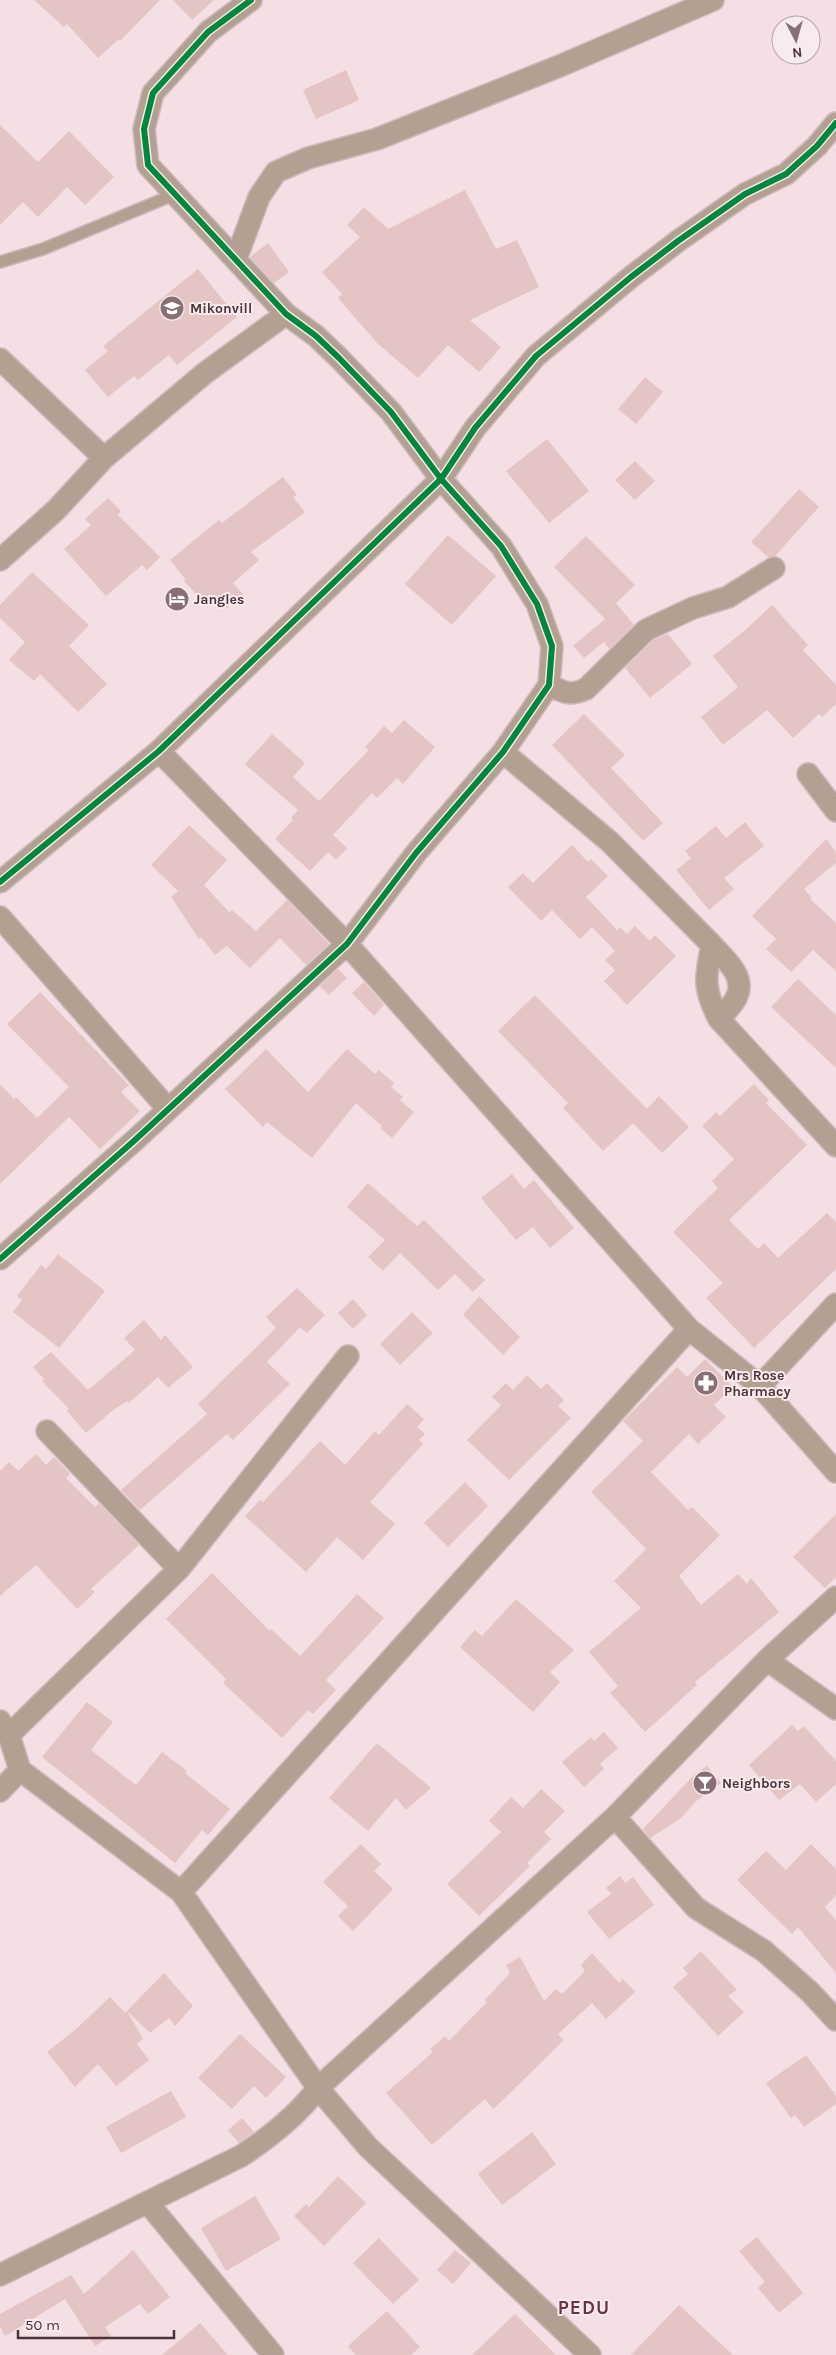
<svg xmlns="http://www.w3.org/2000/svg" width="836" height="2355" font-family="Karla,sans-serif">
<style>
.building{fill:#e4c4c5}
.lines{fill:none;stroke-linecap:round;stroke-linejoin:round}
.lane-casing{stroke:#cdbbbf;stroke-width:14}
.street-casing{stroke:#cdbbbf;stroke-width:24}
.lane{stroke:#b3a092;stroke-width:11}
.street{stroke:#b3a092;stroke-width:21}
.cycleway-casing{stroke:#f8ebee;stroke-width:9}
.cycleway{stroke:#00873e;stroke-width:6}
.labels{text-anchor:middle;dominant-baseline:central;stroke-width:4;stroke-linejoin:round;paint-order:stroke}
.poi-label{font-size:14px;font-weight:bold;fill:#4c3339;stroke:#f8ebee;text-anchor:start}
.district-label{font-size:19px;font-weight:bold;letter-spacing:1px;fill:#683443;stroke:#f8ebee}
</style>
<rect width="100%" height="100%" fill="#f4dfe4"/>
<path class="building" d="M34,0H160L120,41L119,39L98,58L67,24L64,27Z
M173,0H214L192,20Z
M346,70L359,100L316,119L303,90Z
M0,125L38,162L69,131L114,177L85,205L67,187L38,217L23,202L0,225Z
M465,190L496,249L517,240L539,287L470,320L501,347L479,372L448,345L418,378L377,343L338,298L342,294L322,272L360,237L347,225L364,207L388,229Z
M268,243L289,272L274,283L250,257Z
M198,269L237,317L177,365L169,355L138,380L134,376L108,397L85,370L108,351L103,346Z
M645,377L663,392L636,424L618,409Z
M547,439L589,491L549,523L506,471Z
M635,461L655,481L635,500L615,480Z
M283,477L297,495L293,497L305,512L251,552L259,560L233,583L243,594L226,609L216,599L208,607L184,581L185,579L170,560L219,520L222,523Z
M799,489L819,507L775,556L768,557L751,542Z
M108,498L121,511L118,515L160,557L147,570L142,565L106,596L64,549L91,525L85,519Z
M448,535L496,576L452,625L405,584Z
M586,536L635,585L616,603L634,625L609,649L604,642L584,658L573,646L605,619L554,567Z
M32,572L89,625L69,646L107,684L78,712L40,674L34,681L9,660L25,642L0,618V605Z
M772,605L808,645L803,650L836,685V704L822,717L819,714L793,738L767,710L723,745L701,717L738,687L713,656L744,631Z
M668,634L692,664L650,698L625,668L653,640Z
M584,714L625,755L611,768L663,823L643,841L552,745Z
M404,720L435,747L403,784L397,778L377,798L372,793L333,835L347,848L336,860L328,852L310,871L275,839L293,820L291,818L298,810L245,764L272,734L305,763L293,777L319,801L369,750L365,747L384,726L392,733Z
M745,822L764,846L724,878L734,889L709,910L676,870L691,858L685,851L716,826L726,838Z
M189,825L227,860L204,885L230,913L232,910L256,931L287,900L329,944L306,965L280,938L250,968L227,946L215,955L201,937L199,939L171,897L178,891L151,865Z
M826,839L836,852V863L804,889L812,898L810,899L836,923V971L813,950L791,972L766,949L776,939L752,916Z
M572,845L588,862L591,859L608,876L586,897L617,930L620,927L627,934L635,926L650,941L655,935L676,956L627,1005L604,981L615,970L605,960L615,951L592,927L580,939L552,910L541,921L508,887L523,873L533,883Z
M338,969L347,978L329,995L320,986Z
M798,979L836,1015V1068L771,1007Z
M364,982L384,1005L374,1016L352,993Z
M40,992L129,1085L121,1092L140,1111L100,1149L69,1117L0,1184V1084L14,1099L16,1097L37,1118L69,1087L7,1024Z
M535,995L647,1109L659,1096L689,1127L662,1153L633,1123L603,1151L563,1108L568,1103L498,1031Z
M266,1049L308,1092L347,1049L375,1074L379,1070L394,1083L391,1087L403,1097L400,1100L414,1112L392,1138L380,1128L382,1126L356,1103L312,1158L267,1122L263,1127L225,1089Z
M754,1084L769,1100L766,1103L807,1145L729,1220L758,1249L764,1243L778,1258L827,1213L836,1222V1269L754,1348L706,1298L723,1283L673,1232L718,1188L712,1181L734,1159L702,1126L716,1112L720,1116Z
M512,1174L524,1189L534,1180L574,1228L550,1248L533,1227L516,1240L481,1198Z
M368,1183L417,1226L424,1220L485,1280L473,1292L455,1274L438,1290L400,1253L383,1271L368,1257L385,1240L347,1207Z
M58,1254L105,1291L59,1348L13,1312L22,1300L17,1296L41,1265L46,1269Z
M297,1288L325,1315L307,1333L300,1327L267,1362L290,1384L233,1440L227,1434L140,1510L121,1490L207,1414L198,1404L276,1328L266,1317Z
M479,1296L520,1337L503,1355L463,1315Z
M353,1299L367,1315L353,1329L338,1313Z
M412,1312L433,1333L400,1365L380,1344Z
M144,1320L161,1340L165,1335L193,1367L168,1388L158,1377L129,1403L127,1401L112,1411L86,1433L66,1410L69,1409L42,1381L44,1379L33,1367L51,1352L88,1390L135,1350L124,1338Z
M705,1359L733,1387L714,1405L726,1417L698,1444L689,1434L651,1472L688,1510L692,1507L720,1535L679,1576L701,1605L738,1574L747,1584L751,1578L779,1612L695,1682L697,1685L645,1732L610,1693L618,1686L589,1652L641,1608L614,1581L646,1549L591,1492L643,1441L623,1421L677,1367L687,1377Z
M527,1375L541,1389L547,1383L564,1400L558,1406L571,1418L509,1480L467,1440L501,1405L492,1397L506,1383L513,1390Z
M407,1404L424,1419L417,1427L425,1434L419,1440L423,1444L370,1502L395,1524L363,1560L337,1537L306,1572L245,1516L260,1500L263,1502L320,1441L345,1465L375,1431L379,1435Z
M36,1454L46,1465L54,1457L70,1474L66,1478L95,1507L99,1503L139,1545L91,1589L95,1592L77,1609L36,1565L0,1596V1471L9,1462L18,1471Z
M465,1482L488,1506L448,1547L424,1523Z
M836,1514V1577L825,1588L793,1557Z
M212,1573L270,1631L271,1629L300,1656L357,1594L384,1618L326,1680L336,1690L313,1714L308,1710L282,1738L223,1683L226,1679L166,1619Z
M516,1599L574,1650L550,1672L560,1682L533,1712L460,1647L475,1630L482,1636Z
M87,1702L113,1722L91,1750L136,1785L162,1752L187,1771L185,1773L230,1809L208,1835L202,1830L175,1863L42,1757Z
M792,1725L798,1731L804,1726L836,1761V1784L816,1802L800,1784L779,1800L749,1765Z
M604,1732L618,1748L600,1764L604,1769L584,1787L562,1762L591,1737L594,1741Z
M377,1743L431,1788L406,1810L396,1798L368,1831L329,1798Z
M707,1766L721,1783L695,1802L681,1818L650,1838L643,1829L694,1775Z
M541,1789L565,1811L544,1832L551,1839L527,1863L530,1866L479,1916L447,1884L501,1832L489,1821L511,1797L523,1808Z
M361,1844L381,1864L374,1871L393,1889L353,1931L338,1916L348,1906L323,1882Z
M811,1844L836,1869V1895L825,1907L836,1920V1973L798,1927L792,1934L737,1880L766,1851L786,1870Z
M620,1876L625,1883L633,1877L654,1905L609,1939L587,1912L611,1894L606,1888Z
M701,1951L737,1990L728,1996L744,2012L718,2036L673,1987L688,1974L683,1968Z
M592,1953L619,1983L623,1979L635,1992L606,2019L592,2003L558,2034L564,2040L505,2098L493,2109L485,2099L432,2145L386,2093L433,2052L430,2049L445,2036L449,2041L487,2002L485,2000L510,1973L506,1965L520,1957L544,2001L556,1989L562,1994L585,1971L581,1965Z
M164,1973L193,2006L175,2026L169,2018L150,2033L127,2011Z
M110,1997L125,2013L127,2011L143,2039L137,2044L149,2060L116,2086L98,2064L75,2087L47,2052L75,2030Z
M240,2034L286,2077L266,2098L254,2086L232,2109L198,2078Z
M806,2055L836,2096V2104L804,2127L795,2115L791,2118L766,2083Z
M171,2091L186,2117L121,2153L106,2127Z
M242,2118L254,2132L239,2143L228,2130Z
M532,2132L556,2164L502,2205L478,2174Z
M338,2176L366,2203L324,2246L294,2216L306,2204L309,2207Z
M255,2196L281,2239L226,2271L201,2228Z
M757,2237L803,2293L779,2313L758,2288L765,2282L739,2251Z
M379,2238L419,2280L393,2304L353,2263Z
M133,2250L170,2297L148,2314L140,2304L105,2327L111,2336L95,2346L65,2299L5,2336L0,2327V2314L71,2275L84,2294Z
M455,2250L471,2263L453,2284L437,2270Z
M679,2305L733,2355H631Z
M387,2311L420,2347L411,2355H356L348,2346Z
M515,2314L556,2355H472Z
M200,2323L228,2355H162Z"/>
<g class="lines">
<defs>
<path id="lane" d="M0,262L43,249L173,195"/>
<path id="street" d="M236,259L259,197L276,172L308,158L377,139L562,65L713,0
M0,359L104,458
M0,560L56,510L104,458L205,373L286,314
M549,685C565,693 570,696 586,689L646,630L693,608L728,597L774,568
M159,751L347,944L689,1329L760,1386L836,1472
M503,752L610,842L712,945C705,977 703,989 719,1019L836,1146
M808,774L836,811
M0,882L159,751L441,479L475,428L536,356L631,277L678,241L745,194L786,174L817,146L836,123
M0,917L168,1109
M712,945C724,958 746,976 737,996C734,1004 725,1012 719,1019
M0,1259L135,1140L347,944L416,853L503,752L549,685L552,646L537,604L501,546L441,479L391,412L339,358L316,336L286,314L148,165L144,129L153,93L208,32L251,0
M760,1386L836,1304
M179,1569L348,1356
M767,1660L836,1709
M0,1721L9,1735L20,1770L181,1892L318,2088C297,2116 270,2137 241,2156L0,2275
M9,1735L179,1569L47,1431
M0,1791L20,1770
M615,1817L696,1908L764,1951L810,1992L836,2020
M181,1892L689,1329
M148,2203L273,2355
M590,2355L368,2147L318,2088L615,1817L767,1660L836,1597"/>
</defs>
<use href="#lane" class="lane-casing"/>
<use href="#street" class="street-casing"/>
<use href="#lane" class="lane"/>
<use href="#street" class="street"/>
<defs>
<path id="cycleway" d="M0,882L159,751L441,479L475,428L536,356L631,277L678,241L745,194L786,174L817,146L836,123
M0,1259L135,1140L347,944L416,853L503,752L549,685L552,646L537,604L501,546L441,479L391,412L339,358L316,336L286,314L148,165L144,129L153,93L208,32L251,0"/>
</defs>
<use href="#cycleway" class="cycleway-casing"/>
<use href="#cycleway" class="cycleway"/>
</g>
<defs>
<symbol id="school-disc" viewBox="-11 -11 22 22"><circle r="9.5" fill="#876f75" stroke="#f8ebee"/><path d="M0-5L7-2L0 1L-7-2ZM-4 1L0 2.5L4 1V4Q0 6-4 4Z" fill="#fff"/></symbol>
<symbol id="hotel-disc" viewBox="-11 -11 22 22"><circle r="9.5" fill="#876f75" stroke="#f8ebee"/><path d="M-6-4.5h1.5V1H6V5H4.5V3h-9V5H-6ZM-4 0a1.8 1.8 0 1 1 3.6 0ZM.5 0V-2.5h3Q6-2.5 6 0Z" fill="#fff"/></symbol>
<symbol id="pharmacy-disc" viewBox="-11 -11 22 22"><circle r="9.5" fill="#876f75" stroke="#f8ebee"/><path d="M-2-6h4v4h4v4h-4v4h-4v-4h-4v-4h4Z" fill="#fff"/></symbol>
<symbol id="bar-disc" viewBox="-11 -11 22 22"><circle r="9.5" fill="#876f75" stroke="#f8ebee"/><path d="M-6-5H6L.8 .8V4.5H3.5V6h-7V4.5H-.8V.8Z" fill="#fff"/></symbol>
</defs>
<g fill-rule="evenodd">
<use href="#school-disc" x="158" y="294" width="28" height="28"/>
<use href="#hotel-disc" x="163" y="585" width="28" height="28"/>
<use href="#pharmacy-disc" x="692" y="1369" width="28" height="28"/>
<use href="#bar-disc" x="691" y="1769" width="28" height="28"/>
</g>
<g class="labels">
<g class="poi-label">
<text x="190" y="308">Mikonvill</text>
<text x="194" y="599">Jangles</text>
<text x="724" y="1375">Mrs Rose<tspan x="724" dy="16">Pharmacy</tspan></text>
<text x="722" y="1783">Neighbors</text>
</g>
<g class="district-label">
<text x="584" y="2308">PEDU</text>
</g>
</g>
<g transform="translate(796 40) rotate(174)"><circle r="24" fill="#f8ebee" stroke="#b3a1a6"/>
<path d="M0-4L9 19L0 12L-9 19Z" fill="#876f75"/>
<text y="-8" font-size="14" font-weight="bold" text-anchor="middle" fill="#4c3339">N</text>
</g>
<path d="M18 2330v8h156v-8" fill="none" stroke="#4c3339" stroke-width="2.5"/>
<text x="25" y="2330" font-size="15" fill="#4c3339" stroke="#f8ebee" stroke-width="4" paint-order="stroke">50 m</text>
</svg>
